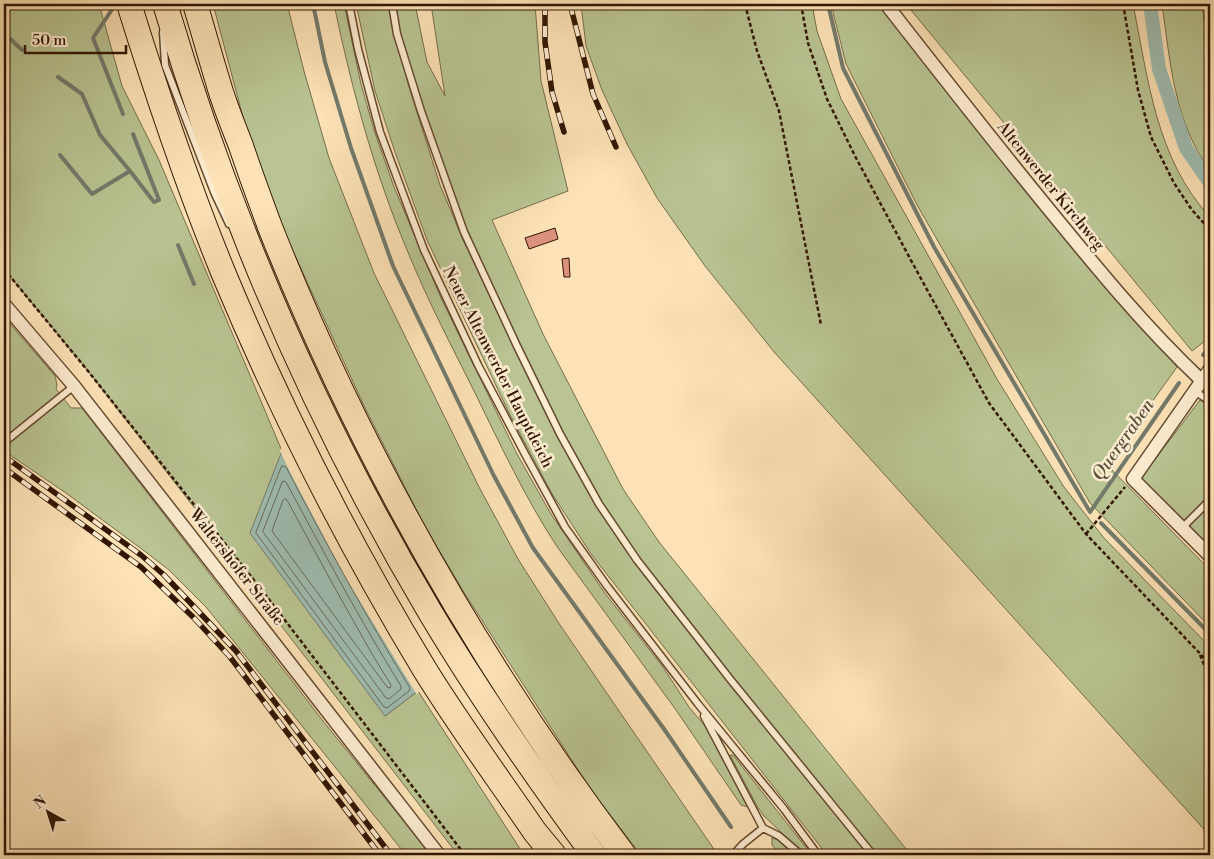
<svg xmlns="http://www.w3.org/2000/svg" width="1214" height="859" font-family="'Libre Bodoni',serif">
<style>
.green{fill:#b9c492;stroke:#766d4a}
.water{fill:#9fbdb1;stroke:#737a6b}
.pier{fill:#fce2b6}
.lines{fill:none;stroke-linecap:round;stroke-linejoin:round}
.shore{stroke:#686a5a;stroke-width:1}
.stream{stroke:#737a6b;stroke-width:4}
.canal{stroke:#9fbdb1;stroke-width:14}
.building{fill:#db917e;stroke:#321602}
.service-casing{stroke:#64492f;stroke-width:9}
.minor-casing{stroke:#64492f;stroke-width:15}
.motorway-casing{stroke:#321602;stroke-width:26}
.path{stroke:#321602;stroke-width:2.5;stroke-dasharray:4 2.5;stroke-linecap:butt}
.service{stroke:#fdecd0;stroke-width:6}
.minor{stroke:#fdecd0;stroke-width:12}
.motorway{stroke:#fce2b6;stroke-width:24}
.rail-casing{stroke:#321602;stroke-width:5.5}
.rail{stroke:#fdecd0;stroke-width:4;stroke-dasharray:11;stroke-linecap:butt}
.labels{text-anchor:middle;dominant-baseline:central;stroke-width:5;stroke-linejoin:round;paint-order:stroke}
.street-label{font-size:16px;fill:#321602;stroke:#fdecd0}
.water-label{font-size:18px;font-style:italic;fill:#58503f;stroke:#fdecd0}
</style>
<rect width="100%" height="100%" fill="#fce2b6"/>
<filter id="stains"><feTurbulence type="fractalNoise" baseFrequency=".004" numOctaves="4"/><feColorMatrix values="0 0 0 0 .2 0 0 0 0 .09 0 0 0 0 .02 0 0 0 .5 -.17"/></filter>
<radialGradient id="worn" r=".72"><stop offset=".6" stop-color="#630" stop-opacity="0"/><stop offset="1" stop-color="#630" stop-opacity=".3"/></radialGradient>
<path class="green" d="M4,4H99L122,86L159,160L282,451L385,716L418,691L524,855H458L276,619L228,551L88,371L4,269Z
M213,4H287L304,71L329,158L374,273L479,487L518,559L560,625L718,855H641L591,790L465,594L423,523L365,408L285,234L244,121Z
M334,4H344L361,84L374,130L394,187L441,298L517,454L551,514L604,592L663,667L689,707L705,726L748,807L741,805L676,710L558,548C525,498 500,444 474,391C452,347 429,303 410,257C375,176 352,90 334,4Z
M356,4H390L408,84L440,185L463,240L516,351L592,498L671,609L868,855H827L591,554L551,492L510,415L427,240L395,152L375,91Z
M392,4H415L427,62L445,96L431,4H535L541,81L568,191L492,220L543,334L623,489L659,542L911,855H873L637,560L599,504L560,434L464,232L421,111Z
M581,4H812L817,31L841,99L997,379L1064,487L1104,538L1210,647V836L775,353L705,266L657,198L627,144L602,90L586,46Z
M831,4H880L1108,285L1177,367L1107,465L1210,570V627L1090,503L917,205L846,64Z
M906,4H1133C1148,78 1156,159 1210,217V337L1192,351Z
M1162,4H1202L1210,69V170C1174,123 1170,60 1162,4Z
M4,317L55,376L57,385L56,389L71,408H82L323,721L431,855H406L206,607L169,570L147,553L66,493L4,451Z
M1200,400L1210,408V546L1141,478Z
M730,755H733L812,855H805L764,816L757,806Z
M772,838L778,840L795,855H781L772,845Z"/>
<path class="water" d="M282,451L347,572L418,691L385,716L250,533Z"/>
<path class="pier" d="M281,448L284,449L390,643L420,690L417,695L344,575L291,474L280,451Z"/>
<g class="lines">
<path class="shore" d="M282,466L286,467C325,542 366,616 410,688L409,691L387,708L384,707L256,533Z
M283,481L286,482C323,551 360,620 401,686V689L389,699L386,698L263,532Z
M285,499L287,500L331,581L372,654L391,685L390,688L387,687L272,531L283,500Z"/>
<path class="stream" d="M113,4V8L93,38L123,114
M313,4L325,62L351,148L393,266L494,476L533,548L664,729L731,827
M828,4L843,68L934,247L1090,512L1179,383
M4,33L22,50
M4,43L8,37
M58,77L82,94L100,135L130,171
M60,155L92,194L130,171L154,202L159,200L133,134
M178,245L194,284
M1203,355L1210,346
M1101,523L1210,634
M754,854L755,855"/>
<path class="canal" d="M1150,4L1159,69L1186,148L1210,183"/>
</g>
<path class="building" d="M555,228L558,239L529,249L525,238Z
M569,258L570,277H564L562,259Z"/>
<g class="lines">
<defs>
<path id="service" d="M349,4L358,49L380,132L424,250L478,365L526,456L565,527L607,586L698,704L784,809L818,855
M392,4L397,34L421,111L464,232L517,346L560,434L599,504L637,560L730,679L873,855
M163,32L165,65L214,192L229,224
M1194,391L1210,401
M6,441L74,386
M1182,528L1210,500
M704,716L763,828L779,836L801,855
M733,855L743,844L763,828"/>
<path id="minor" d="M886,4C939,72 992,140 1047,207C1096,267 1145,327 1201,380
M4,304L74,386L439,855
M1210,369L1133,479L1210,556"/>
<path id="motorway" d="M129,4C157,94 187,184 223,272C280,409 348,543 425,670C459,725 498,778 535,832L554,855
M165,4C228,216 317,422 430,612C480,696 536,776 594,855
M195,4C203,30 210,56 218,82C224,104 233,125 241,146C250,173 260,200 270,227C359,451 479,663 624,855"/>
</defs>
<use href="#service" class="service-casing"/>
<use href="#minor" class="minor-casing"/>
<use href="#motorway" class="motorway-casing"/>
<path class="path" d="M745,4L757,51L779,111L821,325
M801,4L808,43L827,99L856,158L913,264L989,403L1086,534L1210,664
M1123,4L1138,90L1151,137L1174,183L1192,210L1210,230
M4,269L88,371L261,589L465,855
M1086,534L1125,487
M1200,655L1210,679"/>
<use href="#service" class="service"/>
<use href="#minor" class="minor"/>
<use href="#motorway" class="motorway"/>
<defs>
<path id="rail" d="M545,4V42L552,92L564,132
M570,4L593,94L616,147
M4,456L141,555L164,575L236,651L391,855
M4,468L141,567L193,617L230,657L380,855"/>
</defs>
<use href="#rail" class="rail-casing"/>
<use href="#rail" class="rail"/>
</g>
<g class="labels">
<g class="street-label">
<text transform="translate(1051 186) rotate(51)">Altenwerder Kirchweg</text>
<text transform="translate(498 367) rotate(63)">Neuer Altenwerder Hauptdeich</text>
<text transform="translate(237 567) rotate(52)">Waltershofer Straße</text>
</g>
<g class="water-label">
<text transform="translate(1123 440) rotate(-55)">Quergraben</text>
</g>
</g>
<rect width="1214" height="859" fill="none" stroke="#fce2b6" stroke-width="20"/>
<rect x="5" y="5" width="1204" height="849" fill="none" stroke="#321602" stroke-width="2.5"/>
<rect x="10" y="10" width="1194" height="839" fill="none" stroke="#321602"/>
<g transform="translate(48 812) rotate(321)" stroke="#fdecd0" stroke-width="4" paint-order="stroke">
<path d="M0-4L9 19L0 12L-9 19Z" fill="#321602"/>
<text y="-8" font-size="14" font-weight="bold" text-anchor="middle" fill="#321602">N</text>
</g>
<path d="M25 45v8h101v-8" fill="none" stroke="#321602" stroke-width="2.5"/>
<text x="32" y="45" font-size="15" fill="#321602" stroke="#fdecd0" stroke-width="4" paint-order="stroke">50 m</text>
<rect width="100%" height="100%" filter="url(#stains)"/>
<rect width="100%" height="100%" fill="url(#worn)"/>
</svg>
